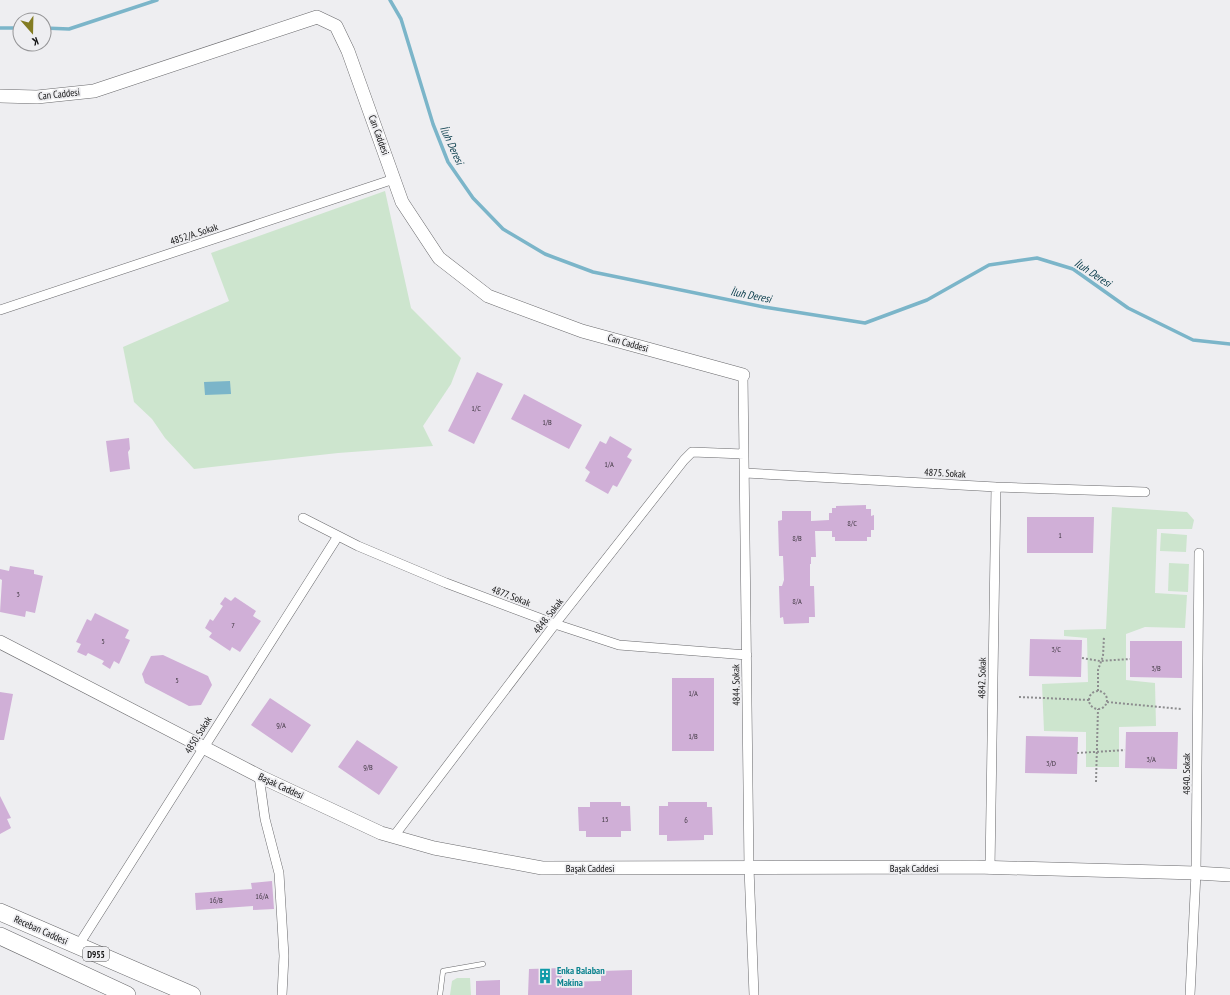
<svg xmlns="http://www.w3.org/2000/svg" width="1230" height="995" font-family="'PT Sans Narrow',sans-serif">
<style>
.green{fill:#cde5ce}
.water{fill:#7bb5c9}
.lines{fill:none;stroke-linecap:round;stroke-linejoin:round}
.stream{stroke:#7bb5c9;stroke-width:3.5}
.building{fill:#d0afd7}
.lane-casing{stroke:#69696c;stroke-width:5.5}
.street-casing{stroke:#69696c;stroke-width:10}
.secondary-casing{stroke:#69696c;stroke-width:14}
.highway-casing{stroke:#69696c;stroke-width:18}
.path{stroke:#8d8d8f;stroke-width:2;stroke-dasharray:2 2;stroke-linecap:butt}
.lane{stroke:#fff;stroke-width:4.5}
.street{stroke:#fff;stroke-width:9}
.secondary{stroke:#fff;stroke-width:13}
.highway{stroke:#fff;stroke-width:17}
.labels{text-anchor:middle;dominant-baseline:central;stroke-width:3.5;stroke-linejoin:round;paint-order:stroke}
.number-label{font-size:8px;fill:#403842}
.shield{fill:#eeeef1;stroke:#535354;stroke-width:1}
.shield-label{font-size:9px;font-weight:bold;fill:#101011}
.street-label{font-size:10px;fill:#101011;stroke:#eeeef1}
.culture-label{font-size:10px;font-weight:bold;fill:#0d838f;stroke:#eeeef1;text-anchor:start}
.water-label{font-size:11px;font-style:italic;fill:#003645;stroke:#eeeef1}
</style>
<rect width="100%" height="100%" fill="#eeeef1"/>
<path class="green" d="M385,191L411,308L461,358L451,384L423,426L433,446L338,453L194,469L165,438L152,419L134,402L123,347L229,301L211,253Z
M1112,507L1187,512L1194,520L1192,529H1157L1155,593L1187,595L1185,628L1145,627L1126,634V680L1155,683L1156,726L1119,727V767H1086V732L1044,731L1042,684L1088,682L1087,638L1064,636V630L1106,629Z
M1161,533L1187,535L1186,552L1160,551Z
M1169,563L1189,564L1188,592L1168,591Z
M470,978L471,995H450L452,981L457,978Z"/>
<path class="water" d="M230,381L231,394L205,395L204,382Z"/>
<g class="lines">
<path class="stream" d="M390,0L401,19L433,124L448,162L473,198L503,229L545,254L593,272L764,307L865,323L927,300L989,265L1037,258L1073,269L1128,308L1193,340L1230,344
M0,28H20
M44,28L69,29L157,0"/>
</g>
<path class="building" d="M477,372L503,384L474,444L448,431Z
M524,394L582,425L569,449L511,419Z
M610,436L632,449L627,457L632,460L617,487L613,485L608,494L585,481L590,472L585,468L600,441L606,444Z
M129,438L130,449L128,452L130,469L110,472L106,441Z
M866,505V509H871V516L874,515V530H871V537H867V541H835V537H832V531H815L816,557H811V564H810V586H814L815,617H809V623L784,624L783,617L780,618L779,586H782L784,580L783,556H779L778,521L782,520V511H811V521L829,520V513H832V508H836V506Z
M1027,517H1094L1093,553H1027Z
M10,566L34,570V574L43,576L35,613L26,611L25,617L0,612L2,580L0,579V569L9,571Z
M225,597L231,601L235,597L256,611L253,616L261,621L240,652L232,647L230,651L209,637L212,633L205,628L210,619L213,621L223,606L220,604Z
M95,613L129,630L125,638L130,640L119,664L114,661L110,669L102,664L104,661L88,653L86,656L77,652L81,644L76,642L87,619L91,621Z
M1030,639L1082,640L1081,677L1029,676Z
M1130,641H1182V678L1130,677Z
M163,655L208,676L212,685L201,705L189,706L145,683L142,674L151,656Z
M672,678H714V751H672Z
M0,692L13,694L4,740H0Z
M270,698L311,725L292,753L251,725Z
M1126,732H1178L1177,769L1125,768Z
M1026,736L1078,737L1077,774L1025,773Z
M357,740L398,767L379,795L338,767Z
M0,796L11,818L7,819L11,828L0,834Z
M590,802H621V806H630L631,831H621V837H586V831H579L578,807H590Z
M668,802H707V807H712L713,835H704V840L667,841V835H659V806H668Z
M272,881L274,909L253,910V906L196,910L195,893L252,889L251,883Z
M562,968V982L601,981V971L632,970V995H528L529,969Z
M500,980V995H476V981Z"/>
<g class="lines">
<defs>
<path id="lane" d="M440,995L443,971L483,964"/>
<path id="street" d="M0,310L394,179
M743,375L749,868L754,995
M745,473L996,487L1145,492
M303,518L358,546L446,583L555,624L619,645L747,655
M259,776L265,819L279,873L284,956L282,995
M394,836L555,624L684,460L692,452L744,454
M990,869L996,487
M78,946L338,536
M1190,995L1196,873L1199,553"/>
<path id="secondary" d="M0,96L37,97L94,91L317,17L336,26L348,51L402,202L439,258L488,296L582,331L743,375
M0,642L259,776L381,833L434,848L542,868L976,867L1196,873L1230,875"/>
<path id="highway" d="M0,912L192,995
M0,936L127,995"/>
</defs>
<use href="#lane" class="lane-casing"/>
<use href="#street" class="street-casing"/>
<use href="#secondary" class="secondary-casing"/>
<use href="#highway" class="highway-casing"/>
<path class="path" d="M1082,658L1100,661L1130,659
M1098,691V670L1103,656L1104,636
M1089 700a9 9 0 1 1 18 0a9 9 0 1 1-18 0Z
M1019,697L1089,700
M1107,702L1181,709
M1077,753L1125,750
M1096,782L1098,709"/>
<use href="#lane" class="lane"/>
<use href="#street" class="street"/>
<use href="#secondary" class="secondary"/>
<use href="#highway" class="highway"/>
</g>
<defs>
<symbol id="building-bare" viewBox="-9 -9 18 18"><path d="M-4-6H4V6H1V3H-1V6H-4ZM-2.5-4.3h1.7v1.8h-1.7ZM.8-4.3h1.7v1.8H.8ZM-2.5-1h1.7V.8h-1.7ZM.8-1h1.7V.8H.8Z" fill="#0f9aa8" stroke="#eeeef1" stroke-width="2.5" paint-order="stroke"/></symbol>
</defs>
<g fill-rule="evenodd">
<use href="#building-bare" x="534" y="965" width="22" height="22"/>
</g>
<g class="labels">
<g class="number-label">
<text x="476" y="408">1/C</text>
<text x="547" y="422">1/B</text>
<text x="609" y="464">1/A</text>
<text x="852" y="523">8/C</text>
<text x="1060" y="535">1</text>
<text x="797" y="538">8/B</text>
<text x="18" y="594">3</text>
<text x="797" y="601">8/A</text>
<text x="233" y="625">7</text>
<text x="103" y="641">5</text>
<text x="1056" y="649">3/C</text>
<text x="1156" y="668">3/B</text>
<text x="177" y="680">5</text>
<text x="693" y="693">1/A</text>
<text x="281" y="725">9/A</text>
<text x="693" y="736">1/B</text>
<text x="1151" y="759">3/A</text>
<text x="1051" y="763">3/D</text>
<text x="368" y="767">9/B</text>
<text x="605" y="819">15</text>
<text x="686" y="820">6</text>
<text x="262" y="896">16/A</text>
<text x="216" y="900">16/B</text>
</g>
<rect class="shield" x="83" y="947" width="26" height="14" rx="3"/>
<g class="shield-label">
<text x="96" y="954">D955</text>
</g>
<g class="street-label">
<text transform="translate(59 94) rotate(-6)">Can Caddesi</text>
<text transform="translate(379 135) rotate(70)">Can Caddesi</text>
<text transform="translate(194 234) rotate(-18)">4852/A. Sokak</text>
<text transform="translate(628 343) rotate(16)">Can Caddesi</text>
<text transform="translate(945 473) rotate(3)">4875. Sokak</text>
<text transform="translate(511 596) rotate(21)">4877. Sokak</text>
<text transform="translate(548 616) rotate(-52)">4848. Sokak</text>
<text transform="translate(982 678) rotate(-89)">4842. Sokak</text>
<text transform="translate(736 685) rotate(-91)">4844. Sokak</text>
<text transform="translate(198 735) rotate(-58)">4850. Sokak</text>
<text transform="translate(1186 774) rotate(-90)">4840. Sokak</text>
<text transform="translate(281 786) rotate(25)">Başak Caddesi</text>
<text x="590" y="868">Başak Caddesi</text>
<text x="914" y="868">Başak Caddesi</text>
<text transform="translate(41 930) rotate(24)">Receban Caddesi</text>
</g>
<g class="culture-label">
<text x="557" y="970">Enka Balaban<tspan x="557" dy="12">Makina</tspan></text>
</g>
<g class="water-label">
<text transform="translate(452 145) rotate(65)">İluh Deresi</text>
<text transform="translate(1093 273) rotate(33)">İluh Deresi</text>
<text transform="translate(751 295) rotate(11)">İluh Deresi</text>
</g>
</g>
<g transform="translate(32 32) rotate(160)"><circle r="19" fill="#eeeef1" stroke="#959597"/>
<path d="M0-3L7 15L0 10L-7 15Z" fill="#837c22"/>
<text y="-6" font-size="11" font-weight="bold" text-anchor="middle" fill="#101011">K</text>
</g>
</svg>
